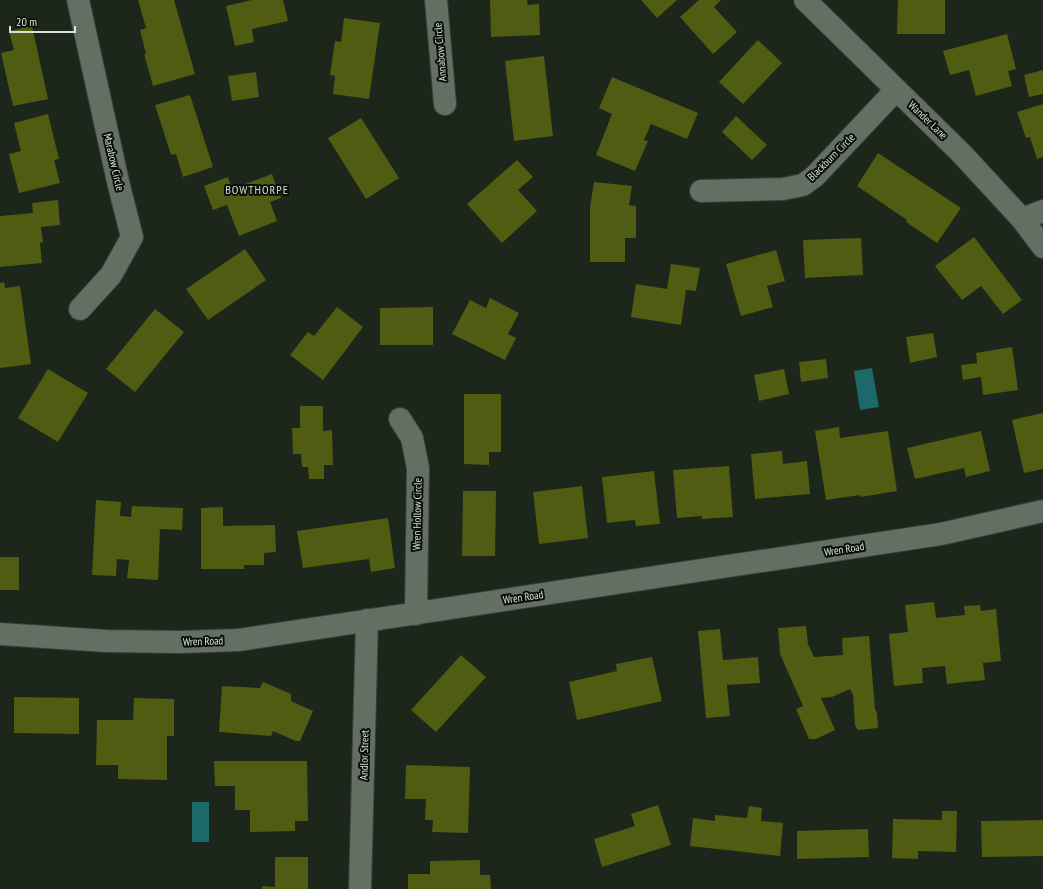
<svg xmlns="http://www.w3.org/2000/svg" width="1043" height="889" font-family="'PT Sans Narrow',sans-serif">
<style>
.water{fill:#1b6968}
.building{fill:#4f5c11}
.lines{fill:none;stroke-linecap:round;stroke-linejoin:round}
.minor-casing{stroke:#394138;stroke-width:24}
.minor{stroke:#636f63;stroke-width:22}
.labels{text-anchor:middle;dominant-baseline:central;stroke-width:4;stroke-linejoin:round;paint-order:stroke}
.street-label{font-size:11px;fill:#d9e0d8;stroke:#090e09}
.neighbourhood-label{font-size:12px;letter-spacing:1px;fill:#d2e0d1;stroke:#090e09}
</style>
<rect width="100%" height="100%" fill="#1c261b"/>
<path class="water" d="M872,368L879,407L860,410L854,371Z
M192,802H209V842H192Z"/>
<path class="building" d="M138,0H174L195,74L153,86L144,54H146L140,30L146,28Z
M252,0H283L288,21L252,29L254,42L235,46L226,6Z
M490,0H527L528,5L539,4L540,35L491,37Z
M641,0H677L657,18Z
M699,0H721L714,7L737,32L713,54L680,17Z
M898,0H945V34H897Z
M344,18L380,23L369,99L333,94L335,76L330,75L335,41L341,42Z
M32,26L48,99L13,106L1,53L14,50L9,31Z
M1007,34L1016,69L1008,71L1012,86L976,96L969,70L950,75L943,51Z
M758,40L782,63L743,104L719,82Z
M544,56L553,136L514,141L505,61Z
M1043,70V94L1029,97L1024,75Z
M256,72L259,97L232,101L228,76Z
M612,77L698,113L687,139L651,124L644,140L648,141L635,171L596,155L612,114L599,108Z
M190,95L213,167L183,177L176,154L171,155L155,105Z
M1043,104V157L1037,159L1030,137L1026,138L1017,112Z
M48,114L59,159L54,160L60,183L19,193L9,154L21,151L14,123Z
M736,116L767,145L752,160L722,132Z
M361,118L399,178L366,199L328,138Z
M878,153L961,208L937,243L906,222L907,220L857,186Z
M517,160L533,177L518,190L537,211L502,243L467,204Z
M272,174L281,198L270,202L277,221L239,236L227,205L213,210L204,186L228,177L232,189Z
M594,182L632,186L629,205L636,206V238H625V262H590V207Z
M58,200L60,225L41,227L43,242L40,243L42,263L0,267V216L33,213L32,203Z
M974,237L1022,300L1003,314L981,286L962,300L935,266Z
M861,238L863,275L805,278L803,240Z
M245,249L266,280L208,320L186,289Z
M776,250L785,281L767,286L773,307L741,316L726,264Z
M671,264L700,268L696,291L686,290L681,325L631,317L636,284L667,289Z
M4,282L5,288L20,286L31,364L0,368V283Z
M490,298L519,313L508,334L516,338L505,360L452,334L470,300L486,308Z
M337,307L363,327L323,380L290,355L308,332L314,336Z
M433,307V345H380V308Z
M155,309L184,332L135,392L106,369Z
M933,333L937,357L910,363L906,337Z
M1012,347L1018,390L983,395L981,377L963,380L961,365L977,363L976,353Z
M826,359L828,378L801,382L799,362Z
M48,369L88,393L58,442L18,418Z
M784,369L789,394L759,401L754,375Z
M464,394H501V452H489V465L464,464Z
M300,406H323V431L332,430L333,465H324V479H309L308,467H302L301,454H293L292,428H300Z
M1043,413V469L1024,473L1012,420Z
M839,427L840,438L888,431L897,491L861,497L860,495L826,500L815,431Z
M981,431L990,471L966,477L964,468L915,479L907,448Z
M782,451L783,464L807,461L810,494L755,499L751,454Z
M729,466L733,517L702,519V516L677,518L673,470Z
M654,471L660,524L636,526L635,520L607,523L602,477Z
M582,486L588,538L539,544L533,492Z
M463,491H496L495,556H462Z
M96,500L121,502L120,516L131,517L132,506L183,508L182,530L160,529L158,580L127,578L129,560L117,559L116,576L92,575Z
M223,507V526L275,525L276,552L264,553V565H244V569H201V508Z
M388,518L395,568L371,572L369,559L303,568L297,531Z
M0,557H19V590H0Z
M934,602L936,618L965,615L964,606L980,605L981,611L996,609L1001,661L983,663L985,680L947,684L945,666L922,668L923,683L894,686L889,634L908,632L905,605Z
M806,626L808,644L814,657L843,655L842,638L869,636L875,709L877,713L878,728L858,730L855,725L853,695L850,689L832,697L821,698L835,730L816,739H809L796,709L803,706L780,654L778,628Z
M720,629L723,660L758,657L760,683L727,685L730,716L706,718L698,631Z
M461,655L486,677L436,732L411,710Z
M652,657L662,701L577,720L569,682L617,671L616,664Z
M263,682L291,694V701L313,711L300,741H296L273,731L271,736L219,732L222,686L260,688Z
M14,697L79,698V734L14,733Z
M134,698L174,699V736H167V780L118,779V765H96L97,720H133Z
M214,761H307L308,821H295V831L250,832V810H235V786H215Z
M406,765L470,767L468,833L432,832L433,820H425L426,799H405Z
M658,805L671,845L602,867L594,839L635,826L631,814Z
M749,806L762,808L761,821L783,823L780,856L690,846L693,818L715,821V815L747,818Z
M942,811H957L956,852L918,851V859L892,858L893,819L942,820Z
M1043,820V856L982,857L981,821Z
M868,829L869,857L797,859V831Z
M275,857H308V889H262V886L275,887Z
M480,860V875H490L491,889H408V874H430V861Z"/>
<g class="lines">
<defs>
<path id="minor" d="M78,0L119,186L132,237L111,275L80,309
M436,0L445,104
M805,0L962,154L1022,219L1043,247
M701,191L783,189L803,185L815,176L896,90
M1022,219L1043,211
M400,419L412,438L418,468L416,614
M0,634L106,641L180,642L239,640L941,534L1043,511
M360,889L367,620"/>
</defs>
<use href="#minor" class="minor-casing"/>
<use href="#minor" class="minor"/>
</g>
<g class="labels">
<g class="street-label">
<text transform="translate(440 52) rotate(-95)">Annabow Circle</text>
<text transform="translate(928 120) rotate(44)">Wander Lane</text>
<text transform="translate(831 157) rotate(-45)">Blackburn Circle</text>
<text transform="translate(114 162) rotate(77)">Marabow Circle</text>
<text transform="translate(417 514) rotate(-89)">Wren Hollow Circle</text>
<text transform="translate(844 549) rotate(-9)">Wren Road</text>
<text transform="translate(523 597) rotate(-8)">Wren Road</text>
<text transform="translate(203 641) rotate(-2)">Wren Road</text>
<text transform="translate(364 755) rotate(-89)">Andlor Street</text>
</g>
<g class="neighbourhood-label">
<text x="257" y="189">BOWTHORPE</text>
</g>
</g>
<path d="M10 26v6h65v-6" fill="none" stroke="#d9e0d8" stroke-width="2"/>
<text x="16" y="26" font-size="12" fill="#d9e0d8" stroke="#090e09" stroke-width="3" paint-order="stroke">20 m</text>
</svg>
